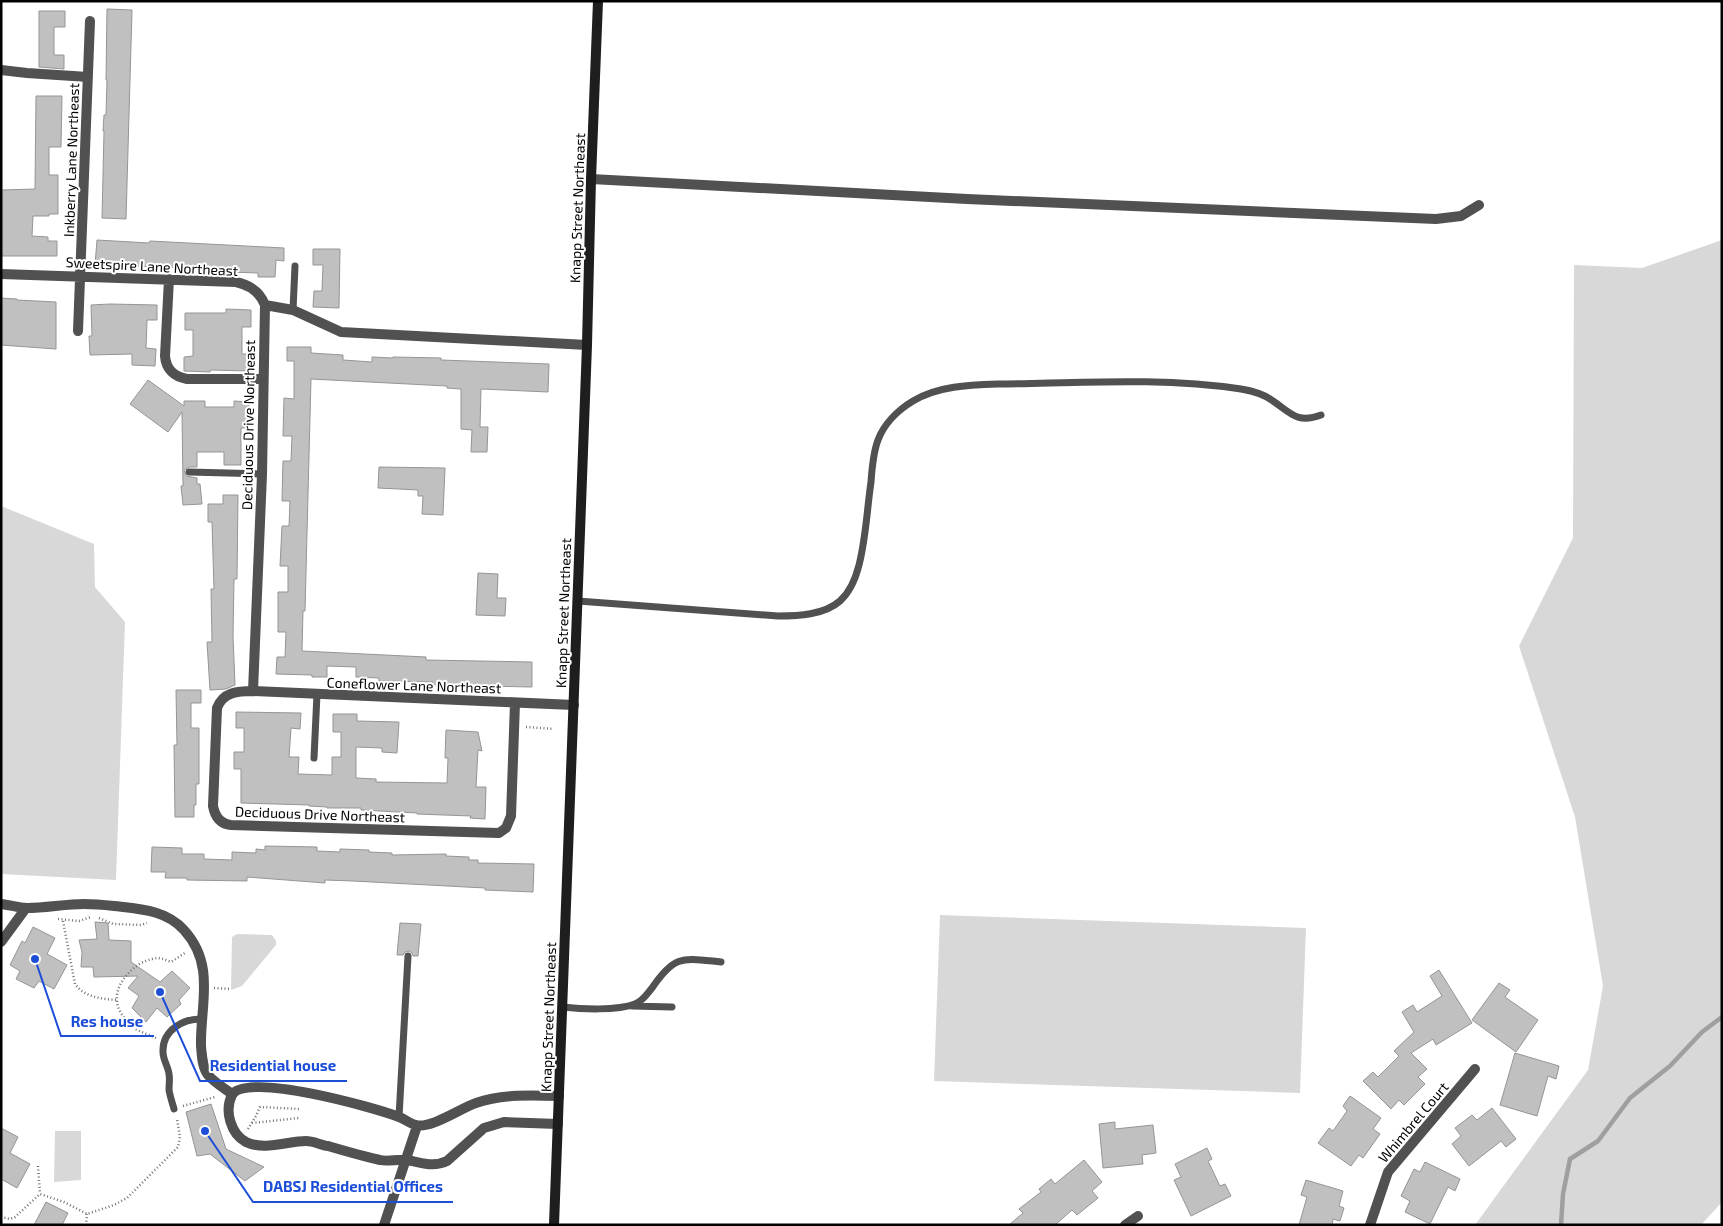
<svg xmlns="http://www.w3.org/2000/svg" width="1723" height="1226" font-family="'Exo 2',sans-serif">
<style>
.green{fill:#d8d8d8}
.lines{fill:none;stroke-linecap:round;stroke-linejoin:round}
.stream{stroke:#9f9f9f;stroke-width:4.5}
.building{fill:#c0c0c0;stroke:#959595}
.path{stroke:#737373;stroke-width:2.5;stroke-dasharray:1 2.5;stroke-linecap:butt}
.lane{stroke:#515151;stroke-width:7}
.street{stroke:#515151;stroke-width:10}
.secondary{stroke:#1e1e1e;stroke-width:10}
.labels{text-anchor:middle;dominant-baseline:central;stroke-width:4;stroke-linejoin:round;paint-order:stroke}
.street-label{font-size:14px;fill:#000;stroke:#fff}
.leader{fill:none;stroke:#1d4ed8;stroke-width:2}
.callout-dot{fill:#1d4ed8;stroke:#fff;stroke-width:2}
.callout-label{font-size:15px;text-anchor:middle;font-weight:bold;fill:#1d4ed8;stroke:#fff;stroke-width:4;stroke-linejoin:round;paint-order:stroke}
</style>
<rect width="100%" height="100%" fill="#fff"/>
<path class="green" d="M1722,240V1202L1701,1225H1475L1588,1070L1603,986L1575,817L1519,646L1573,538L1574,265L1642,268Z
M1,506L94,544L95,587L125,622L116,880L1,874Z
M940,915L1306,928L1300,1093L934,1081Z
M237,934L272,935L276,941V945L242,986L231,990L232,937Z
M55,1131H81V1180L54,1182Z"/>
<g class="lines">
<path class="stream" d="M1561,1225L1563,1194L1570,1159L1598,1141L1630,1098L1670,1066L1702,1032L1722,1017"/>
</g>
<path class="building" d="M107,9L132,10L126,219L102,218L104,131H103L104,115H106L107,80H106Z
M39,11H65V27H54V55H64V69L39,67Z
M36,96H62L61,147H49V175H58V214H49V216H33L32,236L48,237V241H57V256H1V190L35,189Z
M97,240L149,243L150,241L284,248V261L276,260L275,277H258V273L201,271L202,268L95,265Z
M313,249H340L339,308L313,307L314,291H322L323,265H313Z
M1,298L17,299V300L56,302V349L1,345Z
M110,304L157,305V320H147L146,348L156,349L155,366L132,365V354L90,355L89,336H92L91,305Z
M226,309L251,310V327H242V354H250V371L210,370V372L184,371V357L193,356V330H185V313H226Z
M287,347H311V353L343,355V360L372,362V357L393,358V357L441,358V360L549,364L548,392L481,389L480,427H488L487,452H471L472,430L461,429V389L447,388V386L311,379L305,611H303L302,651L426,657V660L532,662V687L433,685V682L379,681V678L356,677V667L327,666V677H312V675L276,674L277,657H285L286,632H278V592H288V566H280L282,526H289L290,501H282L283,461H291L292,436H283L284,398L294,399V361H287Z
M148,380L184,406V401H205V407H234V401L249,402V428H241V465H224V452H197V467H189L184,470L186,476L197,478V484H200L202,504L183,505L181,486H183L182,412L168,432L130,404Z
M379,467L445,468L443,515L422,514L423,496H418V490L378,488Z
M223,495H238L237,579H234L233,636L235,685L226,689L210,690L207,642H212L211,589H214L212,522H208V504H223Z
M478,573L498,574L497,598H506L505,616L476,615Z
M176,690H201V703H191V728H199V784H196V805H194V817H175L174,745H177Z
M236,712L301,713L300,729L291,728L289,757H299L298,774L332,775V757H341V732H333V714H357V721L399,722L397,753L382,752V748L356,747V778L376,779V782L447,783L448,758H445L446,730L478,732L482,751L478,750L476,787H486L485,819L470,818L471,816L417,814V813L361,810V808H327V807L309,806V805L241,803V769H234V752H244V728H236Z
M265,846L317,847V851L340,852V849L369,850V852L392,853V855L446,854V856L469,857V860H478V863L534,864L533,892L485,890V888L353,881L325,880V883L247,877V881L187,880V878H165L166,872H151L152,847L182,848V854H204V859L232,860V852L256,853V849L265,850Z
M95,922L108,923L109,940L131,941V962L160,982L172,971L190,988L179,1000L181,1004L167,1017L157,1008L146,1022L132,1008L139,996L128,988L138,976L94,977L93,967H81L82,952L79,940L97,939Z
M400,923L421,924L418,956H413L412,953L409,951L405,952L403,955H397Z
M33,927L55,938L47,954L67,965L54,989L39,981L34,988L16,979L20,971L10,965L22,941L25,943Z
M1439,970L1472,1023L1436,1045L1433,1039L1411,1053L1427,1069L1418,1077L1425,1084L1404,1105L1399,1100L1391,1109L1363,1081L1373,1072L1378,1077L1399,1056L1394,1051L1414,1032L1402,1012L1413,1005L1417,1012L1442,996L1430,976Z
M1499,983L1510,990L1505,997L1538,1020L1516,1052L1472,1020Z
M1515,1053L1559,1066L1556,1079L1548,1076L1537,1116L1500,1105Z
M1350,1096L1381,1118L1373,1129L1380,1134L1363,1158L1359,1155L1351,1166L1318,1143L1329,1128L1333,1131L1347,1111L1343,1106Z
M211,1104L226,1149L264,1167L245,1181L210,1154L197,1156L186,1112Z
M1492,1108L1516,1139L1506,1147L1501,1141L1469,1166L1452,1144L1461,1136L1455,1128L1472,1115L1477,1120Z
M1115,1122V1129L1153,1125L1156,1153L1142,1155L1143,1164L1103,1168L1099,1124Z
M1,1128L18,1137L10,1153L30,1164L17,1188L1,1179Z
M1207,1148L1212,1159L1208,1161L1220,1186L1225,1184L1231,1196L1191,1216L1174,1180L1181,1177L1175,1164Z
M1084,1160L1102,1182L1092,1191L1098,1198L1077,1215L1072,1210L1055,1225H1009L1023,1213L1019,1209L1041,1192L1039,1189L1051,1179L1055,1184Z
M1425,1162L1460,1179L1455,1191L1448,1187L1430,1224L1405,1212L1410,1201L1401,1196L1414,1169L1420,1172Z
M1306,1180L1343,1191L1339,1206L1344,1208L1340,1221L1333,1219L1332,1225H1299L1307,1197L1301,1195Z
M46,1202L68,1213L62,1225H34Z"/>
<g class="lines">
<path class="path" d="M526,727L554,729
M99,918L113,924L141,925L147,923
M58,919L79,921L91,917
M63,921L75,984C84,997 102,999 117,1000
M214,988L231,989
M156,1038C148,1034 138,1032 132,1026C125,1020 117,1010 117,1000C115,982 136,962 152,959C159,957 164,959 171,962L185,953
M183,1106L215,1097V1098
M252,1123L299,1118
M248,1129L256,1116L260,1107L300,1109
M38,1166L40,1194
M1,1217L10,1219L15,1217L40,1194L64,1202L87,1214L114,1205L127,1198L178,1147L180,1137L177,1119
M86,1225L87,1214"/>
<path class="lane" d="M293,310L295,266
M189,472L262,474
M578,601L778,616C798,616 824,615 840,601C850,592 856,577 859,565C866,538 867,509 871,482C872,468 873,453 878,440C884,424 898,410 913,401C938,386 969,385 998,384C1078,383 1161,377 1241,389C1253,391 1264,394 1273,401C1291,413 1297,424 1321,415
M314,758L317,694
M632,1006L672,1007
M562,1007C581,1009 617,1011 635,1004C643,1001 647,994 652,988C675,954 683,958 721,962
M174,1109C172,1102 170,1096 169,1090C169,1085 170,1079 169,1074C168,1066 163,1060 163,1052C162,1030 184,1018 203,1019
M399,1117L408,956"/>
<path class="street" d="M1,70L27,73L88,77
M591,179L967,199L1436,219L1461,216L1479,205
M1,274L236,282C250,285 260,292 265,305L293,310L341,332L587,345
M169,279L165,356C166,369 174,377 187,379H263
M265,305L262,474L253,691C238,691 223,692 217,708L213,806C215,817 221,824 231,825L499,833L506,828L511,816L515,703
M78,331L90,21
M253,691L574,705
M1,904C10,905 19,908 27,908C46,908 65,904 84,904C94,904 105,905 114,906C140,909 166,910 184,930C216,965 200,1005 201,1046C202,1056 202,1067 208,1075C215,1083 224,1088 232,1094
M1,942L26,908
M558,1124L504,1122L484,1128L447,1161C432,1168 421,1162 406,1160C397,1159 388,1162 380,1160C362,1156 345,1151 328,1146C321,1145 313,1141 306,1141C288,1141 264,1151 246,1142C231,1134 224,1111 232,1095C245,1071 376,1108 399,1117C405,1119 410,1124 416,1125C431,1129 461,1108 476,1103C502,1094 531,1095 559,1096
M384,1225L417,1126
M1125,1225L1138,1216
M1370,1225L1388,1172L1475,1069"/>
<path class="secondary" d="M554,1225L587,345L591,179L598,1"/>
</g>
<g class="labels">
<g class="street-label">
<text transform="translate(71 160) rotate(-88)">Inkberry Lane Northeast</text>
<text transform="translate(577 208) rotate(-88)">Knapp Street Northeast</text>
<text transform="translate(152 266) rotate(3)">Sweetspire Lane Northeast</text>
<text transform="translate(248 425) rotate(-89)">Deciduous Drive Northeast</text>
<text transform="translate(563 613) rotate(-88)">Knapp Street Northeast</text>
<text transform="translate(414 685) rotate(2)">Coneflower Lane Northeast</text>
<text transform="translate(320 814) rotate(2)">Deciduous Drive Northeast</text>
<text transform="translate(548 1017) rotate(-88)">Knapp Street Northeast</text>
<text transform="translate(1413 1122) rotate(-50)">Whimbrel Court</text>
</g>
</g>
<path class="leader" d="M35 959L61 1036H154M160 992L200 1081H347M205 1131L253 1202H453"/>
<g class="callout-dot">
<circle cx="35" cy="959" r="5"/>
<circle cx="160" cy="992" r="5"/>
<circle cx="205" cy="1131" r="5"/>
</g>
<g class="callout-label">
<text x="107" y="1027">Res house</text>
<text x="273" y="1071">Residential house</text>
<text x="353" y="1192">DABSJ Residential Offices</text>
</g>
<rect width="1723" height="1226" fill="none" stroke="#000000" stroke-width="5"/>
</svg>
